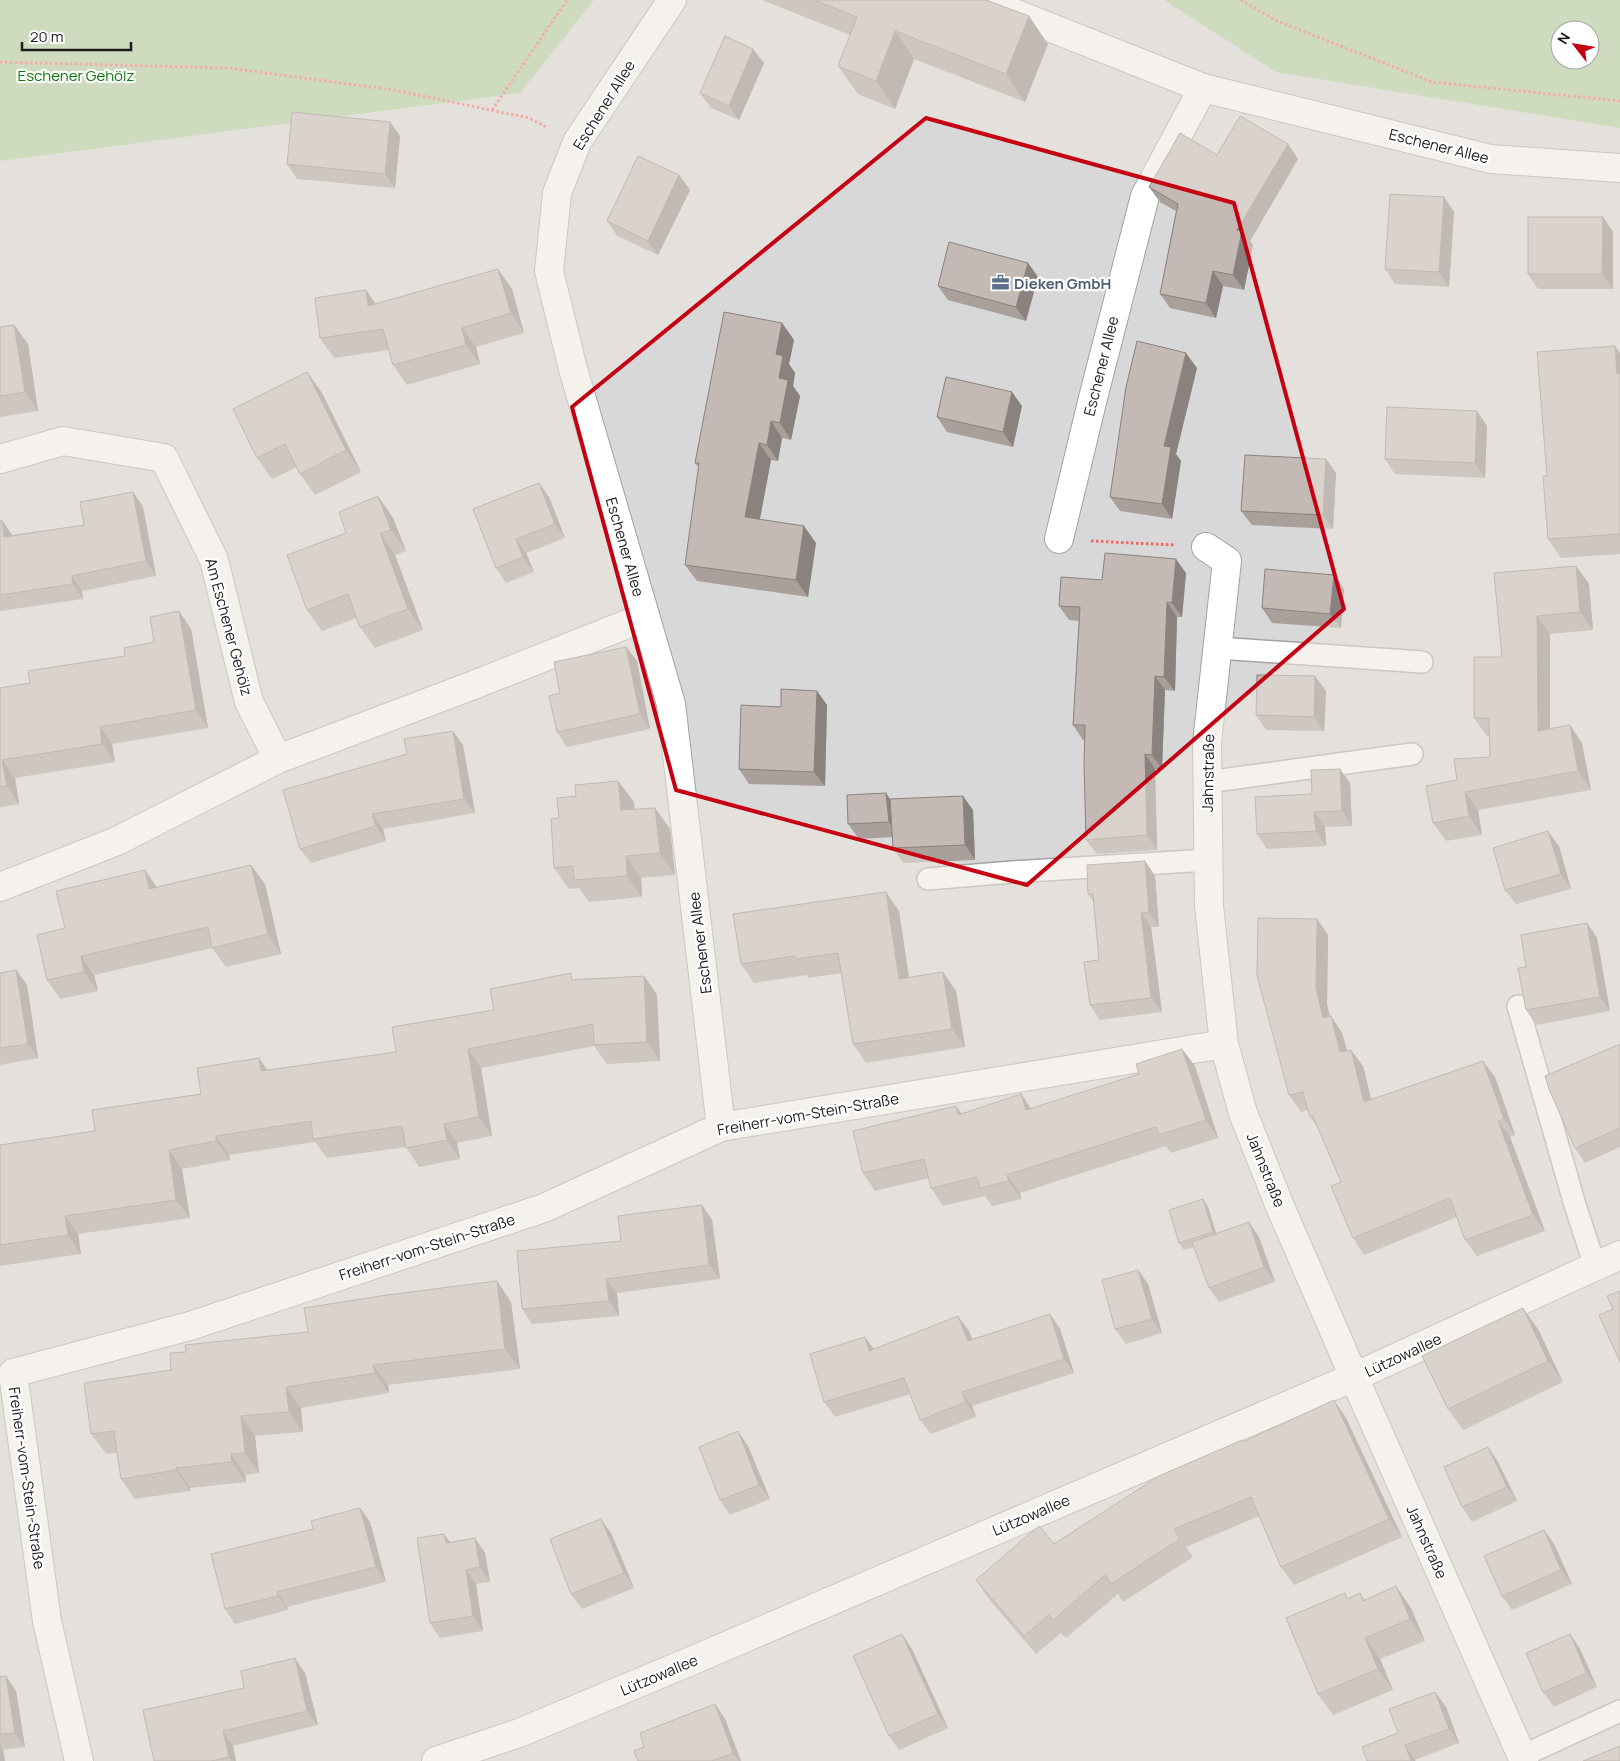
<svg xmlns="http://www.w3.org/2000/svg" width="1620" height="1761" font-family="Manrope,sans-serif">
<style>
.residential{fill:#d9d8d8;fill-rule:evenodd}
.forest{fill:#aacd94;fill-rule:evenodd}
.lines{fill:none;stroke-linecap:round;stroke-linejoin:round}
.service-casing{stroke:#a2a2a2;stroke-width:24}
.minor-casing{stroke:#a2a2a2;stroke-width:30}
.path{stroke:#fa6563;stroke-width:3;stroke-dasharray:2.5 2.5;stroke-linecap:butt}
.service{stroke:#fff;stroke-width:21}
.minor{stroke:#fff;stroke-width:28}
.wall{fill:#a99f9b}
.shaded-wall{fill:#89827e}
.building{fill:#c4b9b4;stroke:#89827e}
.marked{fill:none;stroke:#c60013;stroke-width:4;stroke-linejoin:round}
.labels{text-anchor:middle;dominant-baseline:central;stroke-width:4.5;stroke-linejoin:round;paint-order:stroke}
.park-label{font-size:15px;fill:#0c770a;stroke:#fff}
.street-label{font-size:15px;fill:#1b1b1b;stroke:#fff}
.service-label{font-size:15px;font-weight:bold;fill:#4e5e75;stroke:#fff;text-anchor:start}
</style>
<rect width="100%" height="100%" fill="#ede7e0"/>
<path class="residential" d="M0,0H1620V1761H0ZM1560,30H1590V60H1560Z"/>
<path class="forest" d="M0,0H594L520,93L0,161Z
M1164,0H1620V128L1276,72ZM1560,30H1590V60H1560Z"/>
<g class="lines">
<defs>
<path id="service" d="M1218,648L1422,662
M1207,782L1412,754
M928,879L1012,872L1208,860
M1518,1006L1575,1205L1595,1266
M1522,1756L1620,1711"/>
<path id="minor" d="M672,0L577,142L557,193L549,271L573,369L671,704L721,1127
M981,0L1203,88L1491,159L1620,168
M0,459L63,441L164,458L214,560L249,702L278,759
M1059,539L1093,398L1145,196L1203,88
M1206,547L1227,561L1207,743L1209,906L1224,1044L1243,1113L1279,1204L1354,1377L1524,1761
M0,887L117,841L278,759L471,686L645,617
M79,1761L47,1621L13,1373L190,1326L544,1208L721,1127L1224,1044
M436,1761L519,1733L684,1664L1354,1377L1620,1255"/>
</defs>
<use href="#service" class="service-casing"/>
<use href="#minor" class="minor-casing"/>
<path class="path" d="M1241,0L1277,21L1432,82L1620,101
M0,62L228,68L394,90L529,118L548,128
M492,110L567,0
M1091,541L1175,545"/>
<use href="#service" class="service"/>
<use href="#minor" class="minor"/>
</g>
<path class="wall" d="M762,0H986L1048,44L1025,102L914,59L895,109L858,94L838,66L850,35Z
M764,63L739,120L711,108L700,93Z
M390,122L400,136L395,188L297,179L287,164Z
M1217,155L1298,159L1250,241L1253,245L1244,290L1223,286L1216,318L1170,308L1160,294L1176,211L1160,202L1149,187Z
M679,175L690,190L658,255L617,236L607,221Z
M1444,197L1454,212L1449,287L1395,284L1385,269Z
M1603,217L1613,232V289H1538L1528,274Z
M1028,263L1038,277L1026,321L948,300L938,286Z
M512,289L524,333L476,347L480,364L407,385L393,365L389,350L334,358L320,338L366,290L375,304Z
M782,323L794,340L789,364L795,373L793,386L800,396L791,440L782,438L778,461L771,460L760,519L816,543L808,597L697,581L685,565L699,468L695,463Z
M14,325L28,344L38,411L0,417V327Z
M1620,353V554L1561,558L1548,539L1547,476Z
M1197,368L1176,454L1181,461L1172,519L1120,511L1110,497Z
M307,372L322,393L361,472L315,495L300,474L297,467L272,479L257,458Z
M1022,406L1013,447L947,432L937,417Z
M1477,411L1487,426L1485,478L1395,474L1385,459Z
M1326,459L1336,473L1333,529L1252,525L1241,511Z
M133,492L143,507L156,576L82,591L83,599L0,611V521L12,535L84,525Z
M378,496L393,518L406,551L395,555L423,630L375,648L360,627L357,618L322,631L307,610L346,533Z
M549,497L565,538L526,553L534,572L506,583L496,568L473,509Z
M1576,566L1589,584L1593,630L1550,634V728L1582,743L1591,790L1478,810L1482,835L1446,841L1433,823L1457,780L1490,757L1489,736H1487L1474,718L1502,657Z
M1186,573L1182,617H1177L1175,691L1165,690L1162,769H1155L1157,850L1097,854L1086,840L1085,740H1083L1073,725L1079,621L1069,620L1059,606L1102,580Z
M1334,575L1344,589L1341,628L1272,623L1262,608Z
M191,629L208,728L112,744L115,762L15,778L19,804L0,807V688L30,683L125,656L154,642Z
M626,647L637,661L650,729L567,747L557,732L560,693Z
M817,691L827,705L825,786L749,784L739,769L781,707Z
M1326,691L1324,731L1266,730L1256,715Z
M463,745L475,813L383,829L386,841L311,863L300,849Z
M1340,769L1350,783L1352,826L1325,827L1326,846L1267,849L1257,834L1312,794Z
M890,799L973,810L975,860L903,863L893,848L892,837L859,839L848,824Z
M634,802V809L655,808L670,829L675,875L641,878L642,897L589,902L579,888L569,889L554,868L559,818Z
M1559,846L1571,889L1516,904L1505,890Z
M1145,861L1155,876L1159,927H1151L1162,1012L1100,1020L1090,1005L1099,960L1093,901L1088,894Z
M145,870L157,887L265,884L281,954L226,967L212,948L94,975L98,991L60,999L47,980L65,928Z
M899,911L909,978L943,972L956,991L965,1047L866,1063L853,1044L842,973L808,978L807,975L754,983L741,964Z
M1317,919L1328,935L1327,1005L1330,1017L1342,1033L1347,1051L1363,1066L1371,1100L1495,1077L1515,1135L1510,1137L1545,1231L1477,1256L1465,1240L1457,1217L1364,1255L1353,1238L1341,1182L1319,1129L1310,1117L1308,1110L1301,1112L1289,1095Z
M1587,923L1597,938L1610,1011L1536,1025L1526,1010V967Z
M16,970L27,985L38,1058L0,1065V973Z
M644,976L657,995L660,1061L607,1064L594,1046L481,1068L492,1136L457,1143L460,1159L419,1167L406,1147L327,1158L315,1142L229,1155L230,1160L182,1169L190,1218L78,1234L81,1254L0,1266V1145L95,1131L201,1094L259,1058L267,1070L396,1052L494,1010L575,979Z
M1620,1044V1147L1585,1163L1575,1148Z
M1182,1049L1195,1066L1218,1138L1171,1153L1166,1146L1020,1193L1021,1199L992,1206L985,1196L943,1206L931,1188L929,1178L875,1191L863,1173L962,1114L1021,1094L1031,1109L1139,1074Z
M1203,1199L1208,1207L1216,1233L1259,1237L1275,1282L1219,1302L1209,1288L1194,1247L1184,1250L1179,1243Z
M712,1220L720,1279L617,1293L619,1316L532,1324L522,1309L621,1241Z
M1138,1270L1148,1284L1162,1333L1126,1344L1115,1329Z
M497,1281L511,1302L520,1369L388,1385L389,1393L301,1408L303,1432L255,1436L259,1473L245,1475L246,1482L190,1488V1491L135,1499L121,1479L117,1453L106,1454L91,1434L171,1370L186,1352L308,1332Z
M1050,1314L1060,1329L1074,1373L972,1406L976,1417L931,1434L920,1420L911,1394L835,1417L824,1402L873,1349L969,1331L972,1339Z
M1538,1329L1563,1382L1463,1430L1448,1409Z
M1346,1418L1402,1537L1294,1585L1281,1567L1259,1516L1186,1547L1193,1557L1123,1602L1118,1594L1066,1638L1061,1633L1036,1654L988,1598L976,1580L1054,1544L1242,1440L1244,1442Z
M748,1446L770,1499L730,1515L720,1500Z
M1488,1447L1498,1462L1517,1501L1472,1522L1462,1507Z
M360,1508L370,1522L386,1582L287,1607L288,1610L235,1624L225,1609L313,1529Z
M1544,1530L1554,1544L1572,1584L1512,1610L1502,1596Z
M611,1533L634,1588L582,1609L571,1594Z
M450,1542L485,1553L490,1582L476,1584L483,1631L440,1638L430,1623Z
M1360,1593L1365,1600L1411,1608L1425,1641L1380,1659L1393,1690L1333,1715L1318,1694L1348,1598Z
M1570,1634L1580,1649L1597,1687L1554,1707L1543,1692Z
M912,1649L948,1728L899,1750L889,1736Z
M305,1673L318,1725L233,1746L236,1761H154L244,1688Z
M0,1677L16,1691L25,1747L3,1750L5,1761H0Z
M1435,1692L1446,1707L1459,1743L1415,1760L1362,1747L1398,1733Z
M715,1704L725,1719L741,1761H638L644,1747Z"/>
<path class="shaded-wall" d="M1029,16L1048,44L1025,102L1006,74Z
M895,31L914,59L895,109L876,81Z
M753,49L764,63L739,120L729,106Z
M390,122L400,136L395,188L385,174Z
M1288,144L1298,159L1250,241L1253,245L1244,290L1233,275L1237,230Z
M679,175L690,190L658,255L648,241Z
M1444,197L1454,212L1449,287L1439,272Z
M1603,217L1613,232V289L1602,274Z
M1028,263L1038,277L1026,321L1016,307Z
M498,269L512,289L524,333L511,313Z
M1213,271L1223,286L1216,318L1206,303Z
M366,290L380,310L368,306Z
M782,323L794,340L789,364L795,373L793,386L800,396L791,440L780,423L779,378L776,354Z
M14,325L28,344L38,411L25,392Z
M462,328L476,347L480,364L466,345Z
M1615,346L1620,353V378L1617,374Z
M1186,353L1197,368L1176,454L1181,461L1172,519L1162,504L1164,446Z
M307,372L322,393L361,472L346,450Z
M1012,392L1022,406L1013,447L1003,432Z
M1477,411L1487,426L1485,478L1475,463Z
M771,421L782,438L778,461L767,445Z
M759,443L771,460L757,534L745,517Z
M1326,459L1336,473L1333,529L1323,515Z
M539,483L549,497L565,538L555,524Z
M133,492L143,507L156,576L146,561Z
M378,496L393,518L406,551L391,530Z
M2,520L12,535L14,551L4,537Z
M804,526L816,543L808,597L796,580Z
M380,533L395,555L423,630L408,609Z
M516,539L526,553L534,572L523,557Z
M1176,559L1186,573L1182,617L1172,603Z
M1576,566L1589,584L1593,630L1580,612Z
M1334,575L1344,589L1341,628L1330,614Z
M72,576L82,591L83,599L73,584Z
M1167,602L1177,617L1175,691L1164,677Z
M179,611L191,629L208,728L196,710Z
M1537,616L1550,634V749L1538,731Z
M626,647L637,661L650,729L640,714Z
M1155,676L1165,690L1162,769L1152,755Z
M1315,676L1326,691L1324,731L1314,717Z
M817,691L827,705L825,786L814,772Z
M1570,725L1582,743L1591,790L1578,771Z
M100,727L112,744L115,762L102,744Z
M453,731L463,745L475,813L464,799Z
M1145,754L1155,769L1157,850L1147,835Z
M2,760L15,778L19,804L7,786Z
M1340,769L1350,783L1352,826L1342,811Z
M618,781L634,802L636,832L621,810Z
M1465,792L1478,810L1482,835L1469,816Z
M886,793L896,808L899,837L889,822Z
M963,796L973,810L975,860L965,845Z
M655,808L670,829L675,875L660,853Z
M1314,812L1325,827L1326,846L1316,831Z
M372,814L383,829L386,841L376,826Z
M1548,831L1559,846L1571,889L1561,874Z
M626,856L641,878L642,897L627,876Z
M1145,861L1155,876L1159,927L1149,912Z
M251,865L265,884L281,954L268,934Z
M145,870L158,890L149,889Z
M886,892L899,911L912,998L899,979Z
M1141,913L1151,927L1162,1012L1151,998Z
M1317,919L1328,935L1327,1005L1335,1035L1323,1018L1316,988Z
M1587,923L1597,938L1610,1011L1600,997Z
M81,956L94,975L98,991L84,972Z
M16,970L27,985L38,1058L28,1044Z
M943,972L956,991L965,1047L952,1029Z
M644,976L657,995L660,1061L647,1042Z
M1331,1016L1342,1033L1352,1069L1340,1052Z
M468,1049L481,1068L492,1136L479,1117Z
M1182,1049L1195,1066L1218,1138L1206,1120Z
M1351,1050L1363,1066L1376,1119L1364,1102Z
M259,1058L272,1077L261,1071Z
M1483,1061L1495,1077L1515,1135L1504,1119Z
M1021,1094L1033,1112L1026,1110Z
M956,1106L969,1124L958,1115Z
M1498,1121L1510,1137L1545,1231L1533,1215Z
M444,1124L457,1143L460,1159L447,1140Z
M216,1136L229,1155L230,1160L216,1141Z
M169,1150L182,1169L190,1218L176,1200Z
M1007,1175L1020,1193L1021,1199L1009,1181Z
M1203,1199L1208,1207L1218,1240L1213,1232Z
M702,1205L712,1220L720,1279L709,1265Z
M65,1216L78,1234L81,1254L68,1235Z
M1249,1222L1259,1237L1275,1282L1264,1267Z
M1138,1270L1148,1284L1162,1333L1152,1319Z
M606,1279L617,1293L619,1316L609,1301Z
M497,1281L511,1302L520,1369L505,1349Z
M1523,1308L1538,1329L1563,1382L1548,1361Z
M1050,1314L1060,1329L1074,1373L1064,1359Z
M958,1316L969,1331L978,1355L968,1341Z
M865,1337L876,1352L869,1351Z
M373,1365L388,1385L389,1393L375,1373Z
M286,1387L301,1408L303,1432L289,1412Z
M962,1392L972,1406L976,1417L966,1402Z
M1334,1400L1346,1418L1402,1537L1389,1519Z
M241,1416L255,1436L259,1473L245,1453Z
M738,1431L748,1446L770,1499L759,1485Z
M1488,1447L1498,1462L1517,1501L1507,1487Z
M231,1454L245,1475L246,1482L232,1462Z
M176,1468L190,1488V1491L176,1470Z
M360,1508L370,1522L386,1582L376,1567Z
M601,1519L611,1533L634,1588L624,1573Z
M1544,1530L1554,1544L1572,1584L1561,1570Z
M444,1534L455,1549L446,1543Z
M475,1538L485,1553L490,1582L480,1567Z
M466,1570L476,1584L483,1631L473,1616Z
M1396,1586L1411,1608L1425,1641L1410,1619Z
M277,1592L287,1607L288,1610L278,1596Z
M902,1634L912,1649L948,1728L938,1714Z
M1570,1634L1580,1649L1597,1687L1587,1673Z
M1365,1638L1380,1659L1393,1690L1378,1669Z
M295,1658L305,1673L318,1725L307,1711Z
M6,1676L16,1691L25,1747L15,1733Z
M1435,1692L1446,1707L1459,1743L1449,1729Z
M715,1704L725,1719L741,1761H739L733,1753Z
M223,1731L233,1746L236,1761H231L229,1757Z
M0,1745L3,1750L5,1761H0Z
M1405,1745L1415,1760L1416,1761H1411Z"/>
<path class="building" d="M814,0H986L1029,16L1006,74L895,31L876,81L838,66L857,17Z
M725,36L753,49L729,106L700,93Z
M292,112L390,122L385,174L287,164Z
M1240,116L1288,144L1237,230L1242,231L1233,275L1213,271L1206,303L1160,294L1178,204L1149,187L1180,133L1217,155Z
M638,156L679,175L648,241L607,221Z
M1390,194L1444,197L1439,272L1385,269Z
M1528,217H1603L1602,274H1528Z
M949,242L1028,263L1016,307L938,286Z
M498,269L511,313L462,328L466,345L393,365L383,329L320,338L315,298L366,290L368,306Z
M724,312L782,323L776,354L783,356L779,378L788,380L780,423L771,421L767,445L759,443L745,517L804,526L796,580L685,565L699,463H695Z
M14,325L25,392L0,396V327Z
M1137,341L1186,353L1164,446L1171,447L1162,504L1110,497L1126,387Z
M1615,346L1617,374H1620V534L1548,539L1543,476H1547L1537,352Z
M307,372L346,450L300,474L285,444L257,458L233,409Z
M946,377L1012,392L1003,432L937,417Z
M1387,407L1477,411L1475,463L1385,459Z
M1245,455L1326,459L1323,515L1241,511Z
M539,483L555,524L516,539L523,557L496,568L473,509Z
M133,492L146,561L72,576L73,584L0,595V521L2,520L4,537L84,525L80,502Z
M378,496L391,530L380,533L408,609L360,627L348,594L307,610L287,555L346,533L339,512Z
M1105,553L1176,559L1172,603L1167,602L1164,677L1155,676L1152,755L1145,754L1147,835L1086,840L1084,764L1085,725H1073L1080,607L1059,606L1061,577L1102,580Z
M1576,566L1580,612L1537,616L1538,731L1570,725L1578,771L1465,792L1469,816L1433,823L1426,786L1457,780L1454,759L1490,757L1489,718H1474V657H1502L1494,573Z
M1265,569L1334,575L1330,614L1262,608Z
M179,611L196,710L100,727L102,744L2,760L7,786L0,787V688L30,683L28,671L125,656L124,648L154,642L150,617Z
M626,647L640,714L557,732L549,696L560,693L554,662Z
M1257,675L1315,676L1314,717L1256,715Z
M781,689L817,691L814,772L739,769L741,705L781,707Z
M453,731L464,799L372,814L376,826L300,849L283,790L407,754L404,739Z
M1340,769L1342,811L1314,812L1316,831L1257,834L1255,797L1312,794L1311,770Z
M618,781L621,810L655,808L660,853L626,856L627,876L574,880L573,866L554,868L551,819L559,818L557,798L576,796L575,785Z
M886,793L889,822L848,824L847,795Z
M963,796L965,845L893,848L890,799Z
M1548,831L1561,874L1505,890L1493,848Z
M1145,861L1149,912L1141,913L1151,998L1090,1005L1084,962L1099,960L1093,894H1088L1087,865Z
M251,865L268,934L212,948L208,927L81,956L84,972L47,980L37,935L65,928L56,891L145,870L149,889Z
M886,892L899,979L943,972L952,1029L853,1044L838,953L796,959L795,956L741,964L733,914Z
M1258,918L1317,919L1316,988L1323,1018L1331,1016L1340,1052L1351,1050L1364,1102L1483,1061L1504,1119L1498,1121L1533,1215L1465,1240L1450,1198L1353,1238L1331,1186L1341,1182L1313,1116L1310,1117L1303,1092L1289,1095L1257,975Z
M1587,923L1600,997L1526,1010L1518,968L1526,967L1521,935Z
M16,970L28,1044L0,1048V973Z
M571,973L572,980L644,976L647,1042L594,1045L593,1024L468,1049L479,1117L444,1124L447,1140L406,1148L402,1126L313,1139L311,1121L216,1136V1141L169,1150L176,1200L65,1216L68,1235L0,1245V1145L95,1131L92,1110L201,1094L197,1068L259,1058L261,1071L396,1052L392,1027L494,1010L490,989Z
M1620,1044V1128L1575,1148L1549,1089L1545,1076Z
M1182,1049L1206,1120L1159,1135L1156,1127L1007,1175L1009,1181L980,1188L977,1177L931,1188L924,1159L863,1173L853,1131L956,1106L958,1115L1021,1094L1026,1110L1139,1074L1136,1064Z
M1203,1199L1213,1232L1179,1243L1169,1210Z
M702,1205L709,1265L606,1279L609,1301L522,1309L517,1251L621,1241L618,1216Z
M1249,1222L1264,1267L1209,1288L1192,1242Z
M1138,1270L1152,1319L1115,1329L1102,1280Z
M497,1281L505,1349L373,1365L375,1373L286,1387L289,1412L241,1416L245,1453L231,1454L232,1462L176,1468V1470L121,1479L114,1431L91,1434L84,1383L171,1370L170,1353L186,1352L185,1345L308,1332L304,1308L387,1295Z
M1620,1291V1362L1599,1315L1613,1309L1607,1296Z
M1523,1308L1548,1361L1448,1409L1422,1356Z
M1050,1314L1064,1359L962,1392L966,1402L920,1420L904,1378L824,1402L810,1354L865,1337L869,1351L958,1316L968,1341Z
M1334,1400L1389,1519L1281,1567L1251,1497L1174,1529L1180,1539L1111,1584L1105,1575L1053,1620L1049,1615L1024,1636L976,1580L1039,1526L1054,1544L1159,1476L1242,1440L1243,1442Z
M738,1431L759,1485L720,1500L699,1447Z
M1488,1447L1507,1487L1462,1507L1444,1467Z
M360,1508L376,1567L277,1592L278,1596L225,1609L211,1554L313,1529L311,1521Z
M601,1519L624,1573L571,1594L550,1539Z
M1544,1530L1561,1570L1502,1596L1484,1556Z
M444,1534L446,1543L475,1538L480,1567L466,1570L473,1616L430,1623L417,1538Z
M1396,1586L1410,1619L1365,1638L1378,1669L1318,1694L1286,1618L1345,1593L1347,1599L1360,1593L1363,1601Z
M902,1634L938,1714L889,1736L853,1656Z
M1570,1634L1587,1673L1543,1692L1526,1653Z
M295,1658L307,1711L223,1731L229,1757L211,1761H154L143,1710L244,1688L241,1671Z
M6,1676L15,1733L0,1734V1677Z
M1435,1692L1449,1729L1405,1745L1411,1761H1367L1362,1747L1398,1733L1389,1709Z
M715,1704L733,1753L712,1761H638L634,1751L644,1747L640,1733Z
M1620,1746V1761H1583Z"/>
<path d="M0 0H1620V1761H0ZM926,118L1234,203L1344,609L1027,885L676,790L572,407Z" fill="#ede7e0" fill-opacity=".55" fill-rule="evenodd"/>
<path class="marked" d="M926,118L1234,203L1344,609L1027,885L676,790L572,407Z"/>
<defs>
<symbol id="office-bare" viewBox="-9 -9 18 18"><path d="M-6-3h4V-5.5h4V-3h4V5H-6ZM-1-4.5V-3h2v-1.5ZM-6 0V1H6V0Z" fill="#5c6f8a" stroke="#fff" stroke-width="2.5" paint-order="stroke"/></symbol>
</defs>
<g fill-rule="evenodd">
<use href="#office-bare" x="988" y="270" width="25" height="25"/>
</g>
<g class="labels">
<g class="park-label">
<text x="76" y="75">Eschener Gehölz</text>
</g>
<g class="street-label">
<text transform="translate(604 105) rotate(-58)">Eschener Allee</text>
<text transform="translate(1439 146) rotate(14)">Eschener Allee</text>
<text transform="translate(1101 366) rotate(-76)">Eschener Allee</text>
<text transform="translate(625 547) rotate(74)">Eschener Allee</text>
<text transform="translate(229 627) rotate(75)">Am Eschener Gehölz</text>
<text transform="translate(1208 773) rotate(-89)">Jahnstraße</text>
<text transform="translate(700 943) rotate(-97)">Eschener Allee</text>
<text transform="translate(808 1114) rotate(-10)">Freiherr-vom-Stein-Straße</text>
<text transform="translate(1266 1170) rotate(68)">Jahnstraße</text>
<text transform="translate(427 1247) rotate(-18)">Freiherr-vom-Stein-Straße</text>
<text transform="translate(1403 1355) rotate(-25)">Lützowallee</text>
<text transform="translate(27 1478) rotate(82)">Freiherr-vom-Stein-Straße</text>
<text transform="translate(1031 1515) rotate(-23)">Lützowallee</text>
<text transform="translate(1427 1542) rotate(66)">Jahnstraße</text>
<text transform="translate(659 1675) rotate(-23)">Lützowallee</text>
</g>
<g class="service-label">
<text x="1014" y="283">Dieken GmbH</text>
</g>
</g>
<g transform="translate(1575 45) rotate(301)"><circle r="24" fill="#ffffff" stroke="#a4a4a4"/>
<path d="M0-4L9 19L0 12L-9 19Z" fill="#c60013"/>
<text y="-8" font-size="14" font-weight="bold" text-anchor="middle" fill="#1b1b1b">N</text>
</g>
<path d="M22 42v8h109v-8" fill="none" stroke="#1b1b1b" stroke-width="2.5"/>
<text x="30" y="42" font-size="15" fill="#1b1b1b" stroke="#ffffff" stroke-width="4" paint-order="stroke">20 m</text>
</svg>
